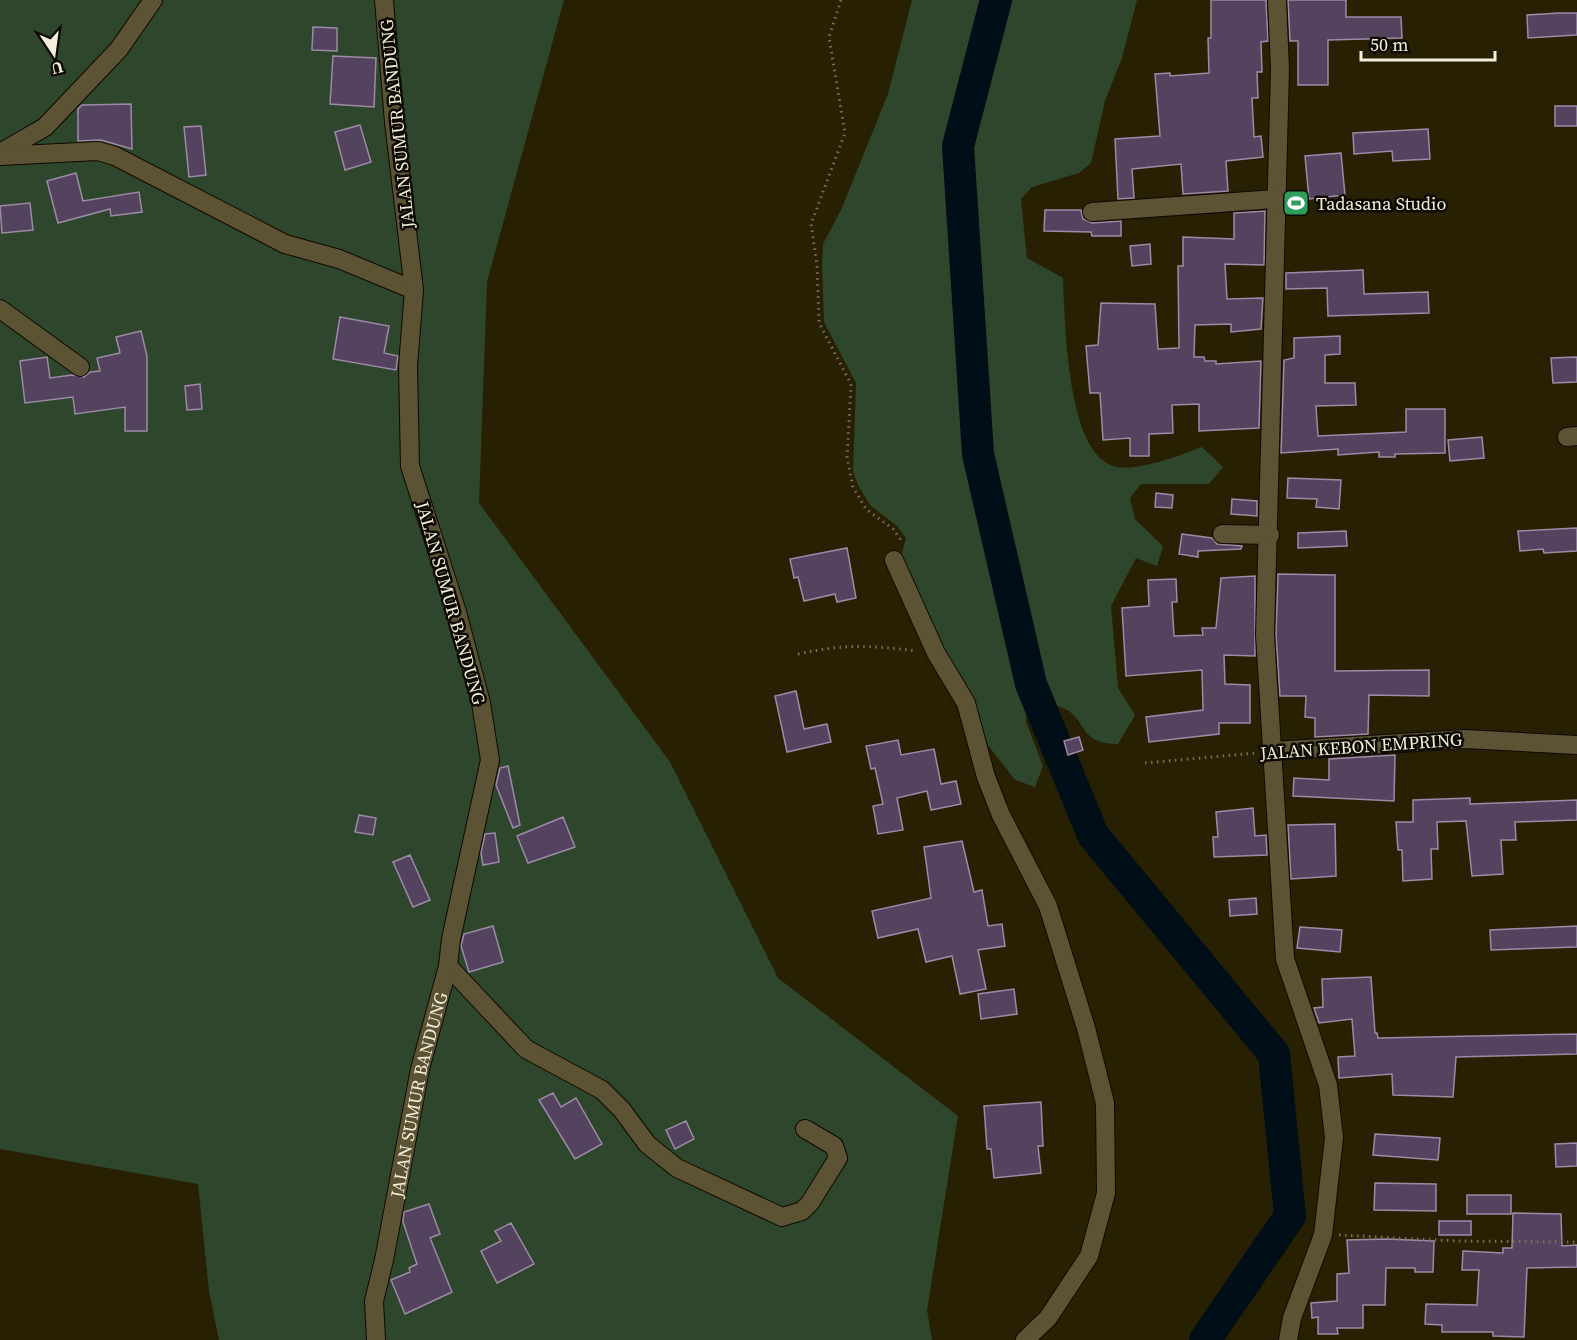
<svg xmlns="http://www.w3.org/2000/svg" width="1577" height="1340" font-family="'Source Serif 4',serif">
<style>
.green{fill:#2e462c}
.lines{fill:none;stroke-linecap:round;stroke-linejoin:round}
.river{stroke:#000e17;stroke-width:32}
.building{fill:#54435e;stroke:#9c8aa7;stroke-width:1.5}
.minor-casing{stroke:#0f0900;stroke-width:20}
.path{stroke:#787158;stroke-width:3;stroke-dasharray:1.5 4.5;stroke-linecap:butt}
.minor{stroke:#5c5334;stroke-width:18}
.labels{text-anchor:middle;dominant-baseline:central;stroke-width:5;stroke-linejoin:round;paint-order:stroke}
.street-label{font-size:18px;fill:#f4efdd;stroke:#0d0a01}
.poi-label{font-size:18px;fill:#f4efdd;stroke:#0d0a01;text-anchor:start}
</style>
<rect width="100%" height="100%" fill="#282002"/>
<path class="green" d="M0,0H564L487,282L479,503L670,762L778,978L958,1116L927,1310L932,1340H219L209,1291L198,1184L0,1149Z
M912,0H1137L1122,58L1105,101L1091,163L1079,173L1032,187L1021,199L1027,258L1063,278C1065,319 1066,451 1113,466C1135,473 1181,455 1202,447L1223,467L1209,484H1141L1130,498L1135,519L1163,546L1157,566L1136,558L1111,606L1118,688L1135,715L1118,744C1078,744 1087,719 1065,709C1053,703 1040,704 1027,704L1026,722L1043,766L1035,787L1015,780L987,744L971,701L941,651L900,560L906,538L897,526L870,505L858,485L853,471L856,383L824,322L822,264L823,244L841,210L888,94Z"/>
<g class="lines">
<path class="river" d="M996,0L958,146L978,454L1031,684L1093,835L1274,1054L1290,1216L1205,1340"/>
</g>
<path class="building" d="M1211,0H1266L1268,41L1261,42L1262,72H1257L1258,98H1252L1254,137L1261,136L1263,157L1226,161L1228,191L1183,194L1181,164L1132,169L1134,198L1118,199L1115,139L1160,136L1155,74L1170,73V76L1209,73L1208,38H1211Z
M1288,0H1346V17H1401L1402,38L1328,40V85H1298V41H1290Z
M1559,13H1577V35L1528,38L1527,15Z
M313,27L337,28V51L312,50Z
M333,56L376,58L374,107L330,104Z
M131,104L132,149L101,140L78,141V109L82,105Z
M1555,106H1577V126H1555Z
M360,125L371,162L345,170L335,132Z
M201,126L206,175L189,177L184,127Z
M1428,129L1430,159L1393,161L1392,151L1354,154L1353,133Z
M1341,153L1345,195L1309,199L1305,156Z
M76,173L83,201L139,192L142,212L111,216L110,209L58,223L47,181Z
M30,203L33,230L2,233L0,206Z
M1045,210H1081L1083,219L1092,223L1121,221V236H1092L1091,232L1044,231Z
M1265,211L1264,265L1225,264L1227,299L1263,298L1261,329L1231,332V324L1195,325L1194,357H1204L1205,361H1216V364L1261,361L1259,428L1199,431V404L1172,405L1173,433L1149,434V456H1130V438L1103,440L1100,393H1090L1086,346L1098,345L1101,303L1155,304L1158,349L1179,348L1178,266H1183V237L1234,239V213Z
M1150,244L1151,264L1132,266L1130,246Z
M1363,270L1364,294L1428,292L1429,313L1328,316L1327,288L1286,289V273Z
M340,317L389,326L384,353L398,356L396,370L333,359Z
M141,331L147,356V431H125V407L75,414L73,397L25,403L20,361L47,357L50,378L72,375L84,377L90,372L100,371L97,358L120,353L116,337Z
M1340,336V354L1325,355V383H1355L1356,405L1316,406L1318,436L1406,432V409H1445V453L1395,454V457H1379V452L1338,455V449L1281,453L1284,360L1294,358V338Z
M1577,357V382L1553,383L1551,358Z
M200,384L202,409L187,410L185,386Z
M1482,437L1484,458L1450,461L1448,440Z
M1288,478L1341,480L1339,509L1316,507L1317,499L1287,498Z
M1156,493L1173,495L1172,508L1155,507Z
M1232,499L1257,501V516L1231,514Z
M1577,528V551L1544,553L1543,549L1520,551L1518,531Z
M1346,531L1347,546L1298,548V533Z
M1182,534L1212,538L1217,544L1242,546L1241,549L1198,551V557L1179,554Z
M847,548L856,598L837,602L835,594L804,601L798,577L794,578L790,559Z
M1278,574L1335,575V671L1429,670V696L1369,695L1368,734L1315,737V718L1305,717L1306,696H1280L1276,635Z
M1255,576V656L1224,655L1225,684L1250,685V723H1219V734L1149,742L1146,717L1203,710L1202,670L1126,676L1122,608L1149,606L1148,580L1176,579L1177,602H1172L1174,636L1203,635L1202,628H1216L1221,578Z
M796,691L804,729L827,724L831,742L787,752L775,696Z
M1079,737L1083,750L1068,755L1064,741Z
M898,740L901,755L934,749L941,784L956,781L961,804L931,810L927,791L897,798L903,830L878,834L873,806L883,804L875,768L871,769L866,746Z
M1395,755L1394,801L1293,796L1294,778L1329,780V759Z
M508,766L520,825L513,828L496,785L500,768Z
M1470,798V804L1577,800V820L1515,822L1516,840H1501L1503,874L1472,876L1466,821L1437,822L1438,849H1431L1432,879L1403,881L1402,850H1398L1396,822H1413V800Z
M1253,808L1255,836L1266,835L1267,855L1214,857L1213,837H1218L1216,812Z
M359,815L376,818L373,835L355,832Z
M563,817L575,847L528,863L517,836Z
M1335,824L1336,876L1291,879L1288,825Z
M495,833L499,862L483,865L481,853L485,834Z
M962,841L974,892L982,890L988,926L1002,924L1005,946L978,950L986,989L960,994L952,956L926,962L918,929L878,938L872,911L931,898L924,847Z
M410,855L430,900L413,907L393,862Z
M1256,898L1257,914L1230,916L1229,900Z
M493,926L503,962L469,972L461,946L464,934Z
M1577,926V947L1491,950L1490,930Z
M1300,927L1342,930L1340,952L1297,948Z
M1371,977L1375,1033H1377L1378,1038L1577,1034V1054L1456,1057L1453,1097L1393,1095L1392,1074L1339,1078L1338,1057L1355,1056L1352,1019L1319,1023L1314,1008L1323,1007L1322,979Z
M1014,989L1017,1014L981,1019L978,994Z
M553,1093L561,1107L576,1098L602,1144L575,1159L539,1100Z
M1041,1102L1043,1146H1038L1041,1173L994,1178L991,1149H987L984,1106Z
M686,1121L694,1139L675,1149L666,1130Z
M1375,1134L1440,1138L1438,1160L1373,1155Z
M1577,1143V1166L1556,1167L1555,1144Z
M1375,1183L1436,1184V1211L1374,1210Z
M1467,1195H1511V1214H1467Z
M429,1204L440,1234L430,1238L452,1292L405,1314L391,1280L410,1272L409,1268L417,1264L403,1222L404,1212Z
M1513,1213L1561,1214L1562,1246L1577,1245V1267L1527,1268L1524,1337L1493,1336V1332H1442V1325L1425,1324L1426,1304L1477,1305L1479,1270H1462L1463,1251L1503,1253V1248H1512Z
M1439,1221H1471V1235H1439Z
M511,1223L534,1264L497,1283L481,1251L501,1241L495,1231Z
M1386,1239L1434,1241L1433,1272H1415V1268H1386L1385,1305H1363V1328H1337L1338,1334H1318V1317L1312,1318L1311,1303L1337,1301V1274L1349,1273L1347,1240Z"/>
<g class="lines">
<defs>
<g id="minor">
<path d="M1277,0L1280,69L1265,635L1285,959L1328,1085L1334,1138L1323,1235L1292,1318L1288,1340"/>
<path d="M0,153L45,127L119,49L153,0"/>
<path d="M0,156L98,151L115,156L285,244L339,259L414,290"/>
<path d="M1092,212L1277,199"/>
<path d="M0,309L80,367"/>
<path d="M1567,437L1577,436"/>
<path d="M1222,534L1270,535"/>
<path d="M894,560L936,653L966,703L986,777L1001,815L1048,906L1086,1028L1105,1103L1106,1193L1089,1256L1048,1318L1025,1340"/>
<path d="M1273,751L1465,739L1577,745"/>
<path d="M448,966L526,1049L602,1090L622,1110L647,1144L677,1168L782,1217L802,1211L810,1203L838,1158L834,1146L805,1129"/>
<path id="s1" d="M376,1340L374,1301L384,1260L420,1069L448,966L451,939L490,760L481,703L457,612L410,466L408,366L414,290L394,122L384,0"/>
</g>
</defs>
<use href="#minor" class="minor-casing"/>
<path class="path" d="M841,0L829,37L845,133L811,224L817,265L819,323L851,384L847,458L853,487L866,509L893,529L900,539L899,544
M798,654C844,644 870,645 916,651
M1145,763L1256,753
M1339,1235L1457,1241L1577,1242"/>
<use href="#minor" class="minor"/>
</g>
<defs>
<symbol id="stadium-square" viewBox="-11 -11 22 22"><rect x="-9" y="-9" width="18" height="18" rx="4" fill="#2e9e5b" stroke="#0d0a01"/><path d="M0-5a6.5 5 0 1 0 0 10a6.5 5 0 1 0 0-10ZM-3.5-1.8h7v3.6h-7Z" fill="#fff"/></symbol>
</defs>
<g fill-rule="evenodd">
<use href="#stadium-square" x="1281" y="188" width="30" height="30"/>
</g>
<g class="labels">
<g class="street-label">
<text transform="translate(397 124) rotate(-96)">JALAN SUMUR BANDUNG</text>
<text transform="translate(451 603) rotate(74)">JALAN SUMUR BANDUNG</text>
<text transform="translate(1361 746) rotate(-4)">JALAN KEBON EMPRING</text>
<text stroke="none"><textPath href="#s1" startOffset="250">JALAN SUMUR BANDUNG</textPath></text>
</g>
<g class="poi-label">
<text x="1316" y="203">Tadasana Studio</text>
</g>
</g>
<g transform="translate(54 54) rotate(167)" stroke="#0d0a01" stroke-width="4.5" paint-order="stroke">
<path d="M0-4.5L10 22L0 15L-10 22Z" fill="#f4efdd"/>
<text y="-9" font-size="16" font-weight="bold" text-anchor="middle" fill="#f4efdd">U</text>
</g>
<path d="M1361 51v9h134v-9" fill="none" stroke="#f4efdd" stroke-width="3"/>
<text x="1370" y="51" font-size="18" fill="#f4efdd" stroke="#0d0a01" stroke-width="4.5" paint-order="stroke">50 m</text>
</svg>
